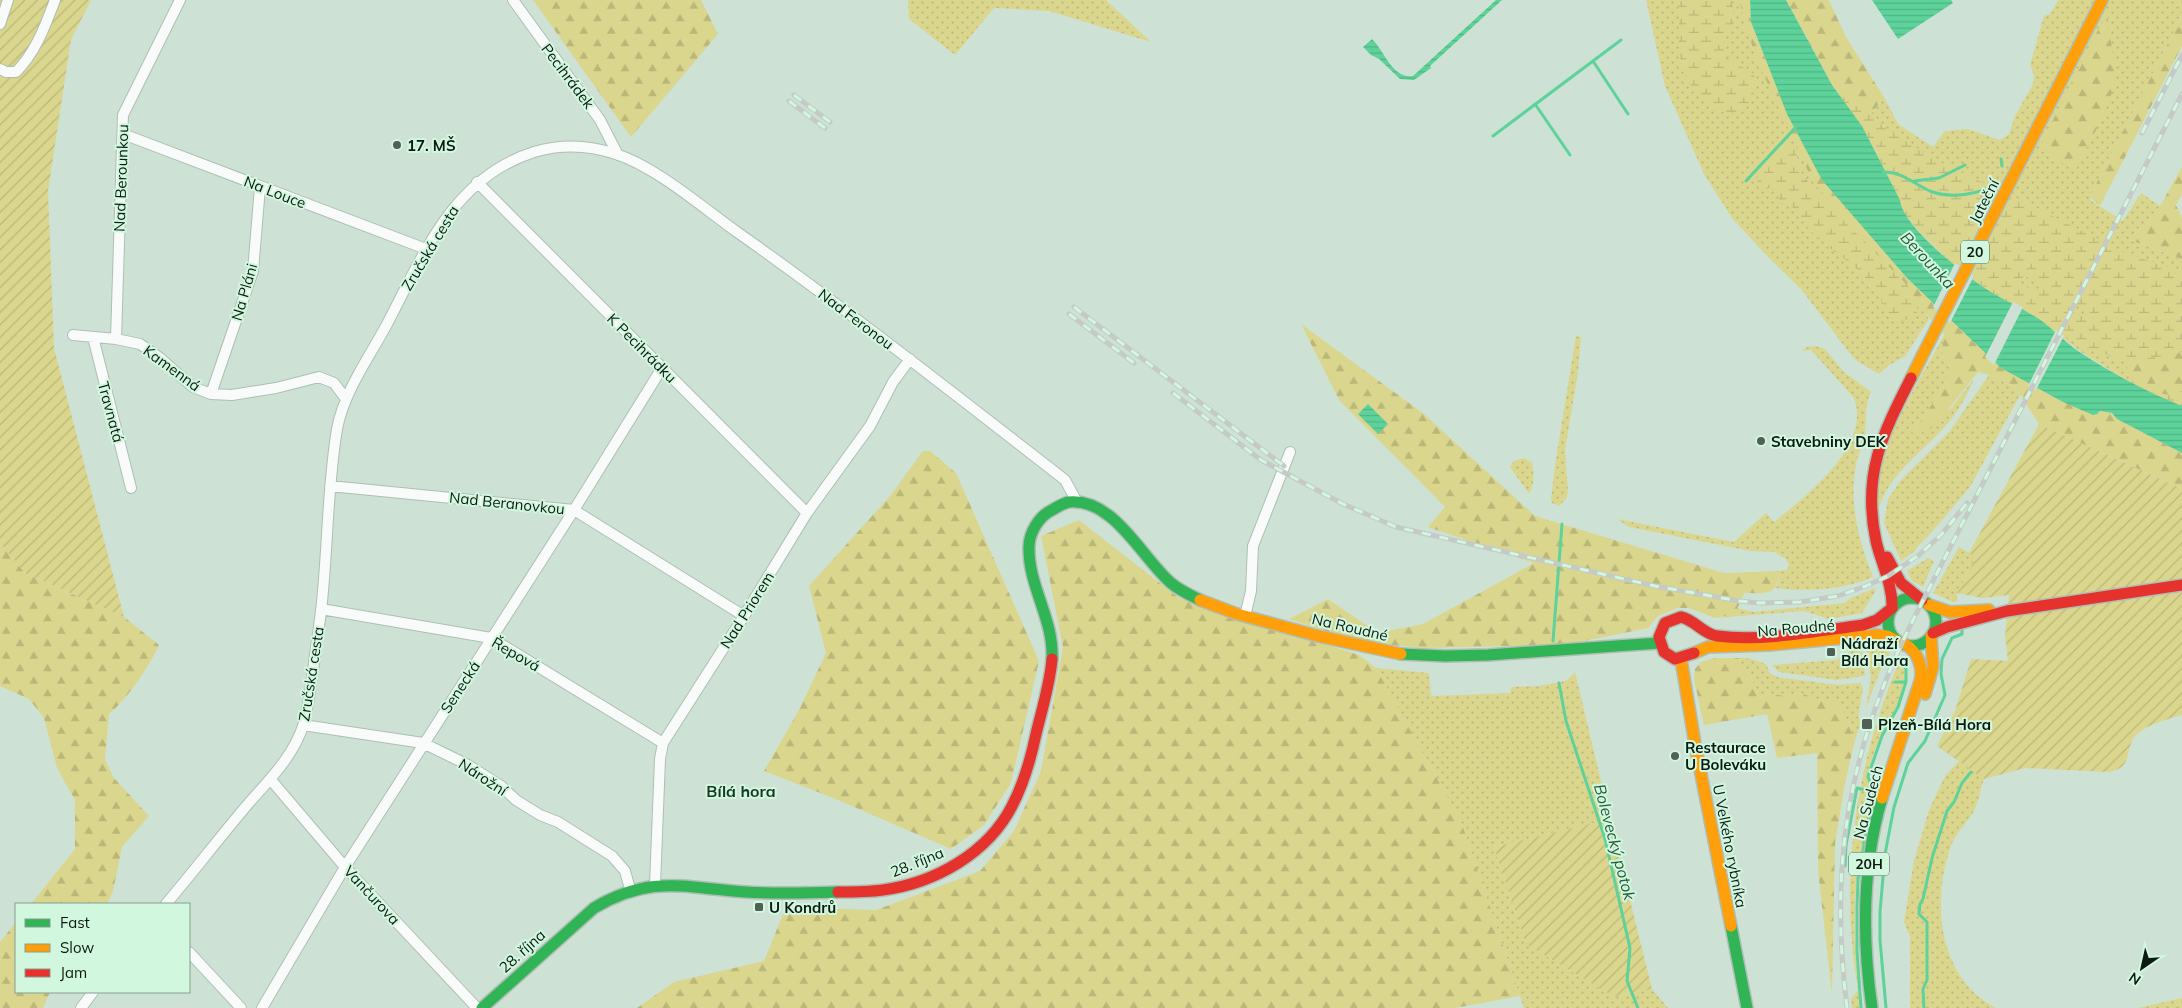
<svg xmlns="http://www.w3.org/2000/svg" width="2182" height="1008" font-family="Mulish,sans-serif">
<style>
.grass{fill:url(#grass-dots)}
.forest{fill:url(#forest-firs)}
.wetland{fill:url(#wetland-marsh);fill-rule:evenodd}
.garden{fill:url(#garden-furrows)}
.water{fill:url(#water-rules)}
.pier{fill:#cde2d5}
.lines{fill:none;stroke-linecap:round;stroke-linejoin:round}
.stream{stroke:#5ed29b;stroke-width:3}
.street-casing{stroke:#afbeb4;stroke-width:12}
.fast-casing{stroke:#afbeb4;stroke-width:14}
.slow-casing{stroke:#afbeb4;stroke-width:14}
.jam-casing{stroke:#afbeb4;stroke-width:14}
.street{stroke:#f8fbf9;stroke-width:10}
.fast{stroke:#30b455;stroke-width:11}
.slow{stroke:#ff9f0a;stroke-width:11}
.jam{stroke:#e5322d;stroke-width:11}
.rail-casing{stroke:#c4cbc7;stroke-width:5}
.rail{stroke:#d2f7df;stroke-width:3;stroke-dasharray:9;stroke-linecap:butt}
.poi-dot{fill:#506056;stroke:#d2f7df;stroke-width:2}
.labels{text-anchor:middle;dominant-baseline:central;stroke-width:4;stroke-linejoin:round;paint-order:stroke}
.shield{fill:#d2f7df;stroke:#475c50;stroke-width:1}
.shield-label{font-size:14px;font-weight:bold;fill:#0c1a12}
.street-label{font-size:15px;fill:#0c1a12;stroke:#d2f7df}
.poi-label{font-size:15px;font-weight:bold;fill:#0c1a12;stroke:#d2f7df;text-anchor:start}
.water-label{font-size:16px;font-style:italic;fill:#235b3d;stroke:#d2f7df}
.neighbourhood-label{font-size:16px;font-weight:bold;fill:#173725;stroke:#d2f7df}
</style>
<defs>
<pattern id="grass-dots" width="8" height="8" patternUnits="userSpaceOnUse" patternTransform="scale(1.25)"><rect width="8" height="8" fill="#dbd68e"/><path d="M2 2h.1M6 6h.1" fill="none" stroke="#bbb779" stroke-width="1.8" stroke-linecap="round"/></pattern>
<pattern id="forest-firs" width="22" height="20" patternUnits="userSpaceOnUse" patternTransform="scale(1.25)"><rect width="22" height="20" fill="#dbd68e"/><path d="M5 1l3.5 6h-7zM16 11l3.5 6h-7z" fill="#bbb779"/></pattern>
<pattern id="wetland-marsh" width="20" height="14" patternUnits="userSpaceOnUse" patternTransform="scale(1.25)"><rect width="20" height="14" fill="#dbd68e"/><path d="M1 5h8M5 5V1M11 12h8M15 12V8" fill="none" stroke="#bbb779"/></pattern>
<pattern id="garden-furrows" width="10" height="10" patternUnits="userSpaceOnUse" patternTransform="scale(1.25)"><rect width="10" height="10" fill="#dbd68e"/><path d="M-1 1l2-2M0 10L10 0M9 11l2-2" fill="none" stroke="#bbb779"/></pattern>
<pattern id="water-rules" width="6" height="5" patternUnits="userSpaceOnUse" patternTransform="scale(1.25)"><rect width="6" height="5" fill="#5ed29b"/><path d="M0 2.5h6" fill="none" stroke="#50b484"/></pattern>
</defs>
<rect width="100%" height="100%" fill="#cde2d5"/>
<path class="grass" d="M908,0H1106L1151,42L1049,11L994,8L955,55L909,19Z
M1646,0H1739L1755,56L1929,319L1905,356L1888,366L1879,374L1857,361L1851,355L1801,289L1765,254L1732,218L1704,174L1665,86Z
M2058,0H2182V16L2094,188L2090,200L2123,221L2141,193L2160,206L2130,240L2182,259V337L2173,400L2182,406L2143,391L2078,350L2039,319L1862,126L1884,97L1898,124L1933,147L1945,131L1968,129L2000,140L2009,134L2015,116L2033,84L2034,75L2030,65L2044,16L2051,13Z
M1944,335L1945,336L1941,351C1944,355 1948,360 1949,365C1952,382 1921,418 1912,432L1951,408L1974,379C1967,395 1960,409 1949,422C1924,452 1889,472 1878,511C1862,470 1924,373 1944,335Z
M1576,336L1581,337L1578,372L1565,450L1568,492L1566,499L1559,506L1552,503L1551,499L1555,465Z
M1815,346L1825,349L1843,371L1871,392C1864,407 1867,419 1865,434C1865,443 1859,451 1857,460C1848,500 1858,539 1873,577C1845,590 1807,592 1776,588L1779,581V571L1787,570L1789,565L1786,559L1774,552L1751,551L1629,527L1617,519L1734,542L1766,513L1774,522C1806,496 1872,446 1854,398L1811,350L1802,351L1807,347Z
M1989,375L2015,387L2020,395L1970,487L1931,533L1916,548V550L1901,561L1884,523L1888,499L1901,480L1949,432Z
M1524,458L1532,463C1534,475 1535,483 1529,494L1510,467L1514,461Z
M1959,547L1976,557L1957,593V602H1953L1933,593Z
M1928,558L1934,561L1923,587L1912,581L1907,571Z
M1875,588V592L1862,613L1829,619L1804,611L1715,618L1735,614L1737,608L1753,612L1845,603L1849,599Z
M1879,647L1890,653L1885,664L1883,663L1866,708L1871,677L1866,648Z
M1861,649L1865,676L1836,680L1779,672L1772,665L1836,660L1850,651Z
M1739,658H1748L1766,664L1770,673L1777,677L1838,685L1860,683L1863,688L1858,718L1862,719L1855,740L1842,710L1834,702L1815,699L1804,694L1797,693L1784,696L1774,694L1758,697L1751,677L1740,662Z
M1900,659L1903,662L1901,665C1916,681 1890,718 1882,734C1876,746 1871,760 1868,773C1865,781 1874,789 1873,798C1869,822 1862,845 1858,869C1852,915 1855,963 1863,1008H1852L1851,999L1858,990C1839,875 1855,766 1900,659Z
M1376,668L1429,673L1431,696L1511,693V687L1539,686L1566,681L1575,672L1610,819L1494,847L1526,944L1614,997L1652,989L1668,1008H1524L1462,824Z
M1959,761L1984,779C1980,790 1979,801 1974,811C1967,823 1955,834 1951,846C1931,902 1938,978 1996,1008H1910V937L1904,922L1914,861L1929,810L1945,776Z
M2182,998V1008H2138Z"/>
<path class="forest" d="M533,0H701L718,34L631,137Z
M1739,0H1750L1751,22L1787,114L1822,180L1907,278L2001,368L2097,414L2100,411L2112,413L2117,419L2182,453V489L2039,424L2015,387L1989,375L1978,372L1934,427L1919,434L1912,433C1921,418 1952,382 1949,365C1948,360 1944,355 1941,351L1945,336L1813,182L1755,56Z
M1786,0H1829L1846,37L1884,97L1862,126L1832,85Z
M2108,10V26L2114,59V88L2100,122L2075,171L2039,148Z
M2182,16V46L2100,206L2091,198L2094,188Z
M2182,167V194L2176,205L2182,218V259L2130,240L2160,206Z
M1301,324L1424,414L1535,516L1724,573L1779,571C1779,597 1765,593 1744,593L1735,614L1715,618L1689,608H1678L1658,616L1648,628L1565,645L1422,648L1381,644L1325,631L1289,619L1328,599L1378,633L1423,624L1534,563L1428,527L1445,507L1339,400Z
M2182,337V399C2170,400 2139,387 2131,378C2128,374 2127,368 2127,363L2141,347Z
M923,451H930L956,473L1039,661L1011,783L984,825L951,849L838,800L764,771L800,708L826,653L809,586L890,496Z
M1079,520L1179,598L1359,655L1376,668L1462,824L1520,996L1455,1008H637L674,982L764,961L786,907L876,910L980,871L1014,831L1041,771L1063,647L1041,536Z
M0,543L25,573L124,617L159,645C150,665 126,701 109,714L105,760L114,778L149,816L122,847L113,891L107,904H31L75,849V800L57,768L44,718L29,699L0,686Z
M1715,658H1739L1740,662L1751,677L1758,697L1774,694L1784,696L1797,693L1804,694L1815,699L1834,702L1842,710L1855,740L1845,783L1835,844L1832,995L1818,870L1817,753L1777,758L1767,714L1704,725L1694,679L1695,669L1701,662Z
M16,922V992H50L43,1008H0V942Z"/>
<path class="wetland" d="M1678,0H1732C1734,16 1735,29 1723,41L1725,57L1754,74C1756,87 1757,95 1747,105C1742,109 1737,113 1730,113C1715,114 1693,91 1687,79C1673,48 1682,30 1678,0Z
M1832,85L1882,125L1933,159L2033,206L2123,252L2182,272V352L2159,357L2122,360L2080,346L2039,319L1987,290L1950,262L1919,232L1901,209L1900,200L1862,126ZM2025,276L2039,283L2038,290L2034,291L2021,284L2020,279ZM2067,301L2089,310L2090,314L2085,316L2067,306L2066,304Z
M1790,145L1795,148L1801,172L1813,189L1911,289C1915,298 1921,307 1915,317L1899,322L1892,320C1884,304 1875,288 1862,274C1838,250 1812,243 1797,209L1779,202L1778,191L1757,184L1758,173C1771,165 1776,150 1790,145Z
M2143,391L2171,395L2182,391V406Z"/>
<path class="garden" d="M0,0H91L71,40L48,191L54,348L124,617L25,573L0,543Z
M2039,424L2182,489V715C2168,719 2145,725 2135,736C2124,751 2134,767 2109,772L2025,768L1984,779L1937,746L1955,711L1971,659L2008,661L2005,636L2009,595L1983,598L1957,593L1976,557L1969,553Z
M1610,819L1652,989L1614,997L1526,944L1494,847Z"/>
<path class="water" d="M1496,0H1502L1430,66L1431,68L1414,80L1400,79L1379,59L1371,55L1363,47L1372,39C1384,50 1392,79 1413,76Z
M1750,0H1786L1832,85L1862,126L1900,200C1902,226 1964,274 1986,289C2003,300 2022,308 2039,319C2053,329 2064,341 2078,351C2111,373 2145,391 2182,406V453L2117,419L2112,413L2100,411L2097,414L2093,415L2063,402L2001,368L1907,278L1822,180L1787,114L1751,22Z
M1872,0H1951L1953,3L1898,39Z
M1368,404L1388,424L1378,434L1358,414Z"/>
<path class="pier" d="M1955,263L1974,276L1950,323L1933,307Z
M2013,302L2023,307L1994,365L1985,357Z
M2056,330L2064,336L2036,390L2028,386Z"/>
<g class="lines">
<path class="stream" d="M1593,61L1628,114
M1535,104L1570,155
M1493,136L1621,40
M2001,159L2002,166
M1883,172C1901,171 1914,184 1930,191C1950,199 1979,195 1998,183
M1746,181L1796,127
M1914,181L1939,178L1965,165
M1553,641L1562,524
M1895,682H1906
M1559,683L1566,721L1605,839L1630,948L1627,981L1638,1008
M1845,866L1846,845L1857,788L1874,792
M1861,1008L1857,951V906L1858,879L1868,822L1874,796L1868,776L1882,736L1898,707L1906,682V669L1903,665
M1886,1008L1880,940V912L1885,854L1894,807L1908,763L1925,741L1945,695L1941,674L1942,659L1952,638L1962,634V628
M1924,1008L1923,989L1927,980V922L1919,914L1920,904L1923,899L1932,858L1947,811L1954,802L1962,783L1971,772"/>
<defs>
<path id="street" d="M513,0L600,120L618,155
M0,24L8,0
M0,69L6,72H16C36,52 45,26 55,0
M123,134L426,249
M477,182L807,513
M73,335L116,339L140,344L160,358L193,387L211,394L232,395L276,388L319,377L334,383L346,399
M93,337L131,488
M116,339L123,115L180,0
M211,394L253,271L260,187
M330,486L574,510L744,616
M321,609L491,638L663,743
M1245,616L1251,591L1253,546L1290,452
M303,725L423,743L468,765L501,786L516,800L540,815L558,822L612,856L625,871L630,889
M271,780L345,867L477,1008
M655,885L660,759L663,743L744,616L807,513L870,426L893,382L910,359
M166,904C194,871 220,837 248,804C269,780 294,756 304,723C309,704 311,683 314,663C316,646 319,628 321,611C328,550 327,489 337,429C344,392 368,359 386,326C423,256 452,178 534,152C560,144 589,145 616,154C656,167 702,207 737,232C849,311 957,396 1065,480L1077,502
M189,952L241,1008
M81,1008L93,992
M262,1008L345,867L574,510L662,368"/>
<path id="fast" d="M1888 622a24 24 0 1 1 48 0a24 24 0 1 1-48 0Z
M1401,654L1445,656L1488,655L1659,643
M1052,659C1054,619 1028,586 1029,547C1029,533 1039,516 1052,510C1057,507 1064,503 1069,502C1114,498 1142,558 1171,583C1179,590 1190,595 1200,600
M1731,926L1747,1008
M482,1008L594,908C652,874 684,888 746,892C776,894 807,893 838,892
M1872,1008C1862,938 1862,866 1882,798"/>
<path id="slow" d="M1911,378L2102,0
M1200,600L1237,614L1318,636L1401,654
M1929,605L1950,612L1989,610
M1694,653L1708,647L1769,645L1877,635L1887,636L1897,641
M1681,659L1695,744L1731,926
M1925,694L1933,667L1931,636
M1882,798L1921,678C1922,664 1917,652 1905,644"/>
<path id="jam" d="M1887,557L1901,583L1922,600
M1892,608C1893,585 1881,563 1876,541C1862,475 1882,435 1911,378
M1933,633L1947,627L2007,611L2182,585
M1694,653L1675,659L1664,652L1659,637L1665,623L1681,617C1695,620 1703,634 1717,636C1763,642 1817,631 1863,625L1877,620L1892,608
M838,892C853,892 868,892 883,890C935,883 988,853 1012,806C1024,783 1031,758 1036,734C1042,709 1050,684 1052,659"/>
</defs>
<use href="#street" class="street-casing"/>
<use href="#fast" class="fast-casing"/>
<use href="#slow" class="slow-casing"/>
<use href="#jam" class="jam-casing"/>
<use href="#street" class="street"/>
<use href="#fast" class="fast"/>
<use href="#slow" class="slow"/>
<use href="#jam" class="jam"/>
<defs>
<path id="rail" d="M794,95L830,122
M789,101L825,128
M2142,133L2182,55
M1074,307L1284,466
M1069,314L1134,363
M1173,393L1261,460L1343,504L1396,527L1655,586L1739,601L1760,603L1800,602L1838,596L1866,586L1888,576L1919,555L1941,535L1967,503
M1847,1008C1829,864 1848,752 1912,622L2182,94"/>
</defs>
<use href="#rail" class="rail-casing"/>
<use href="#rail" class="rail"/>
</g>
<g class="poi-dot">
<circle cx="397" cy="145" r="5"/>
<circle cx="1761" cy="441" r="5"/>
<rect x="1826" y="647" width="10" height="10" rx="2.5"/>
<rect x="1861" y="718" width="12" height="12" rx="2.5"/>
<circle cx="1675" cy="756" r="5"/>
<rect x="754" y="902" width="10" height="10" rx="2.5"/>
</g>
<g class="labels">
<g class="shield">
<rect x="1961" y="240.5" width="28" height="23" rx="4"/>
<rect x="1849" y="852.5" width="40" height="23" rx="4"/>
</g>
<g class="shield-label">
<text x="1975" y="252">20</text>
<text x="1869" y="864">20H</text>
</g>
<g class="street-label">
<text transform="translate(568 76) rotate(53)">Pecihrádek</text>
<text transform="translate(121 178) rotate(-88)">Nad Berounkou</text>
<text transform="translate(275 192) rotate(21)">Na Louce</text>
<text transform="translate(1984 201) rotate(-63)">Jateční</text>
<text transform="translate(430 248) rotate(-59)">Zručská cesta</text>
<text transform="translate(244 292) rotate(-74)">Na Pláni</text>
<text transform="translate(856 319) rotate(37)">Nad Feronou</text>
<text transform="translate(642 348) rotate(45)">K Pecihrádku</text>
<text transform="translate(172 368) rotate(36)">Kamenná</text>
<text transform="translate(111 412) rotate(75)">Travnatá</text>
<text transform="translate(507 503) rotate(6)">Nad Beranovkou</text>
<text transform="translate(747 610) rotate(-58)">Nad Priorem</text>
<text transform="translate(1350 627) rotate(13)">Na Roudné</text>
<text transform="translate(1796 628) rotate(-5)">Na Roudné</text>
<text transform="translate(516 654) rotate(30)">Řepová</text>
<text transform="translate(311 674) rotate(-81)">Zručská cesta</text>
<text transform="translate(460 687) rotate(-57)">Senecká</text>
<text transform="translate(483 777) rotate(33)">Nárožní</text>
<text transform="translate(1868 802) rotate(-75)">Na Sudech</text>
<text transform="translate(1730 846) rotate(79)">U Velkého rybníka</text>
<text transform="translate(917 862) rotate(-22)">28. října</text>
<text transform="translate(372 895) rotate(47)">Vančurova</text>
<text transform="translate(522 951) rotate(-42)">28. října</text>
</g>
<g class="poi-label">
<text x="407" y="145">17. MŠ</text>
<text x="1771" y="441">Stavebniny DEK</text>
<text x="1841" y="643">Nádraží<tspan x="1841" dy="17">Bílá Hora</tspan></text>
<text x="1878" y="724">Plzeň-Bílá Hora</text>
<text x="1685" y="747">Restaurace<tspan x="1685" dy="17">U Boleváku</tspan></text>
<text x="769" y="907">U Kondrů</text>
</g>
<g class="water-label">
<text transform="translate(1928 260) rotate(47)">Berounka</text>
<text transform="translate(1615 842) rotate(75)">Bolevecký potok</text>
</g>
<g class="neighbourhood-label">
<text x="741" y="791">Bílá hora</text>
</g>
</g>
<rect x="15" y="903" width="175" height="90" fill="#d2f7df" stroke="#839f8d"/>
<rect x="25" y="919" width="25" height="8" fill="#30b455" stroke="#839f8d"/>
<text x="60" y="928" font-size="15" fill="#0c1a12">Fast</text>
<rect x="25" y="944" width="25" height="8" fill="#ff9f0a" stroke="#839f8d"/>
<text x="60" y="953" font-size="15" fill="#0c1a12">Slow</text>
<rect x="25" y="969" width="25" height="8" fill="#e5322d" stroke="#839f8d"/>
<text x="60" y="978" font-size="15" fill="#0c1a12">Jam</text>
<g transform="translate(2142 968) rotate(214)" stroke="#d2f7df" stroke-width="4" paint-order="stroke">
<path d="M0-4L9 19L0 12L-9 19Z" fill="#0c1a12"/>
<text y="-8" font-size="14" font-weight="bold" text-anchor="middle" fill="#0c1a12">N</text>
</g>
</svg>
